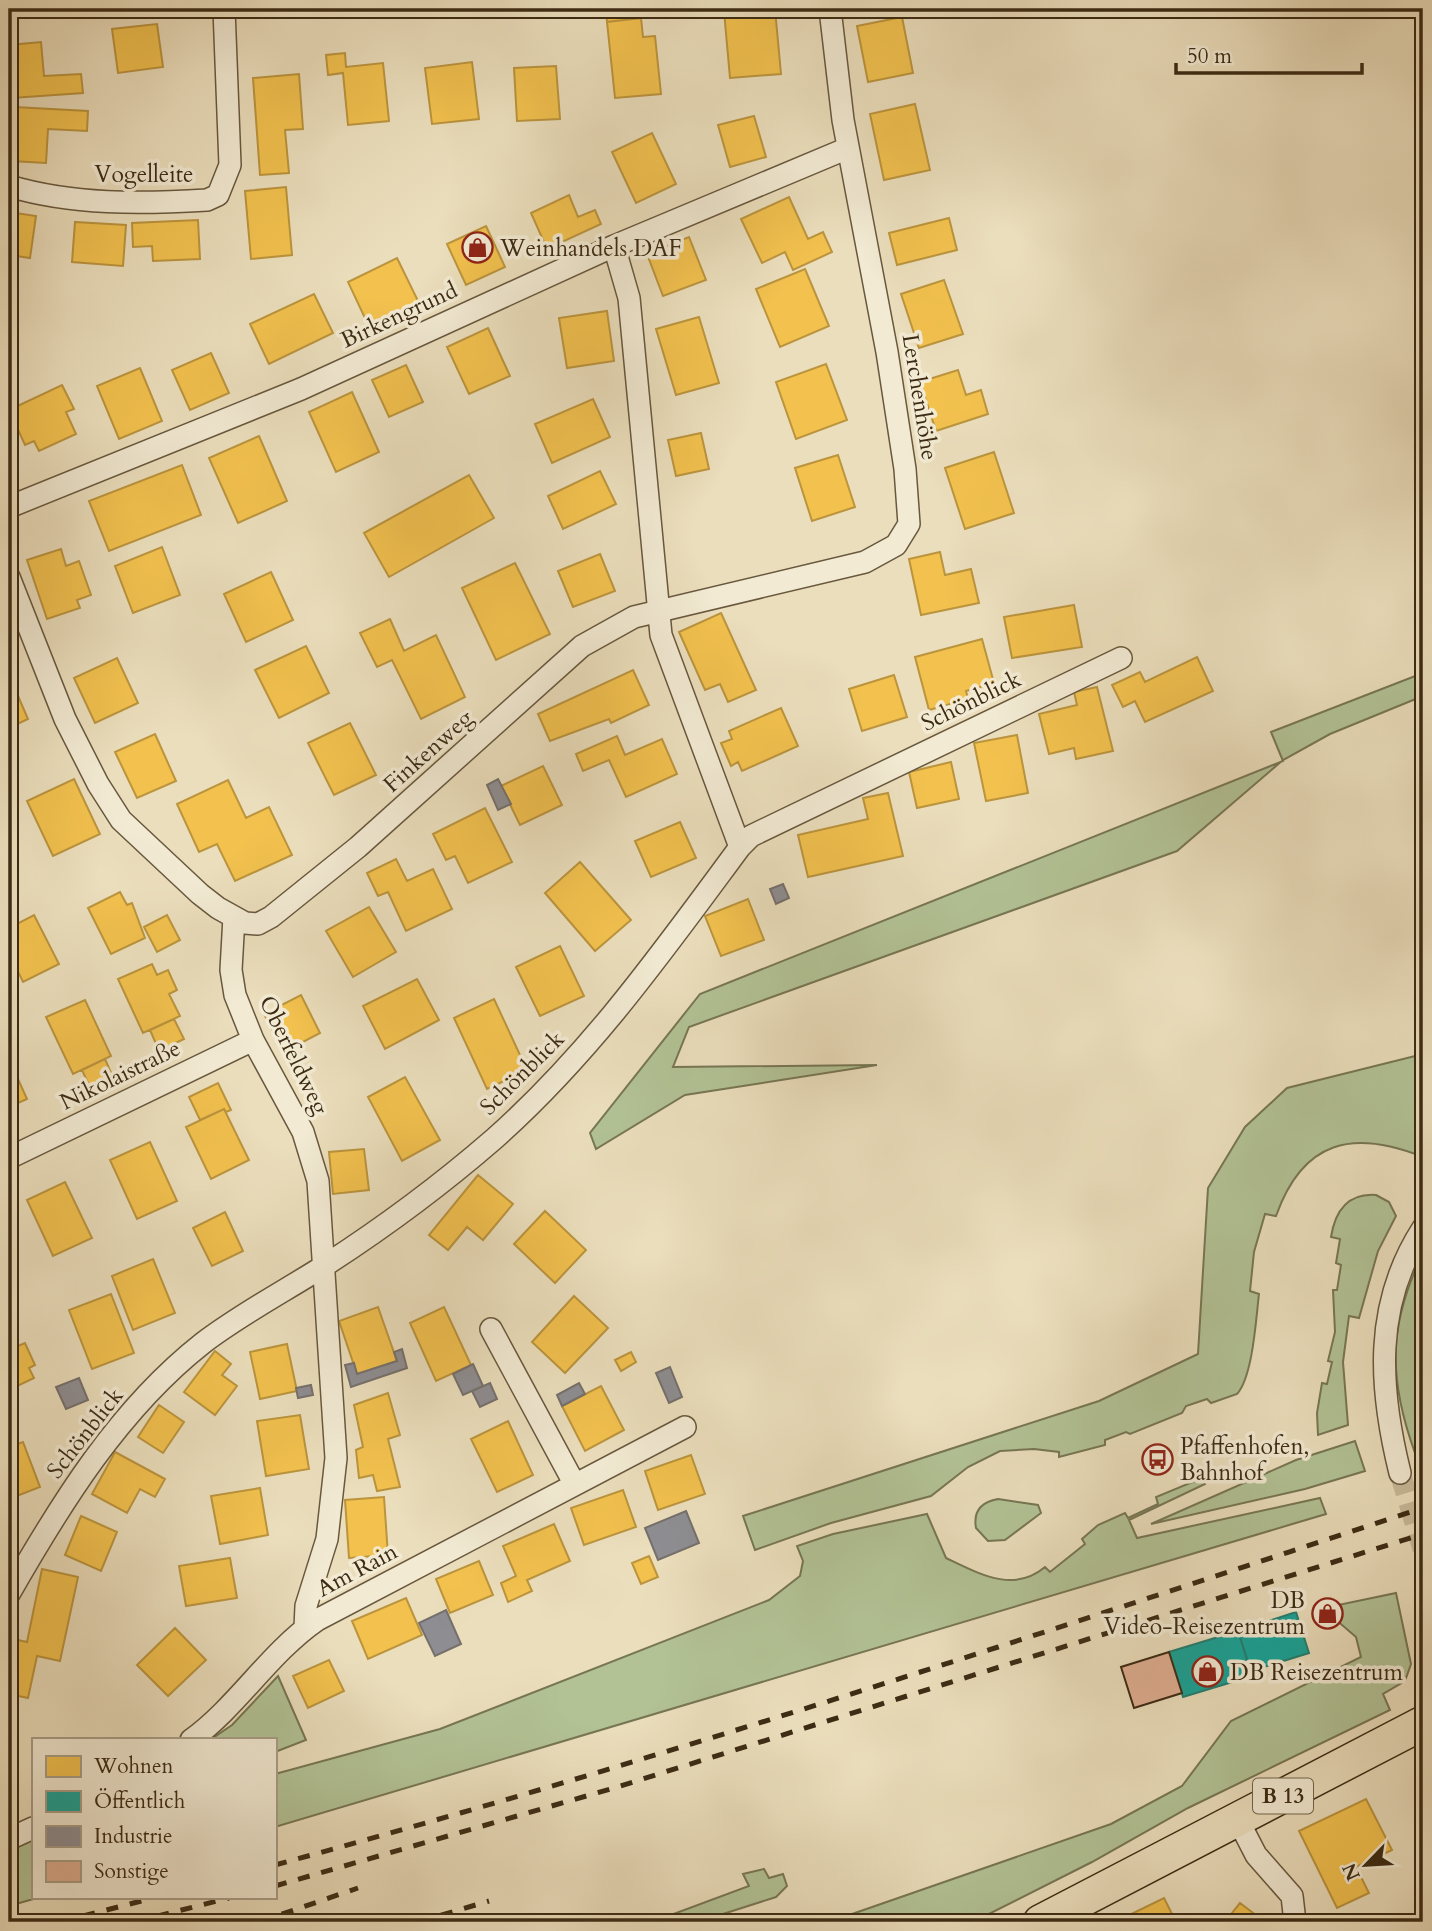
<svg xmlns="http://www.w3.org/2000/svg" width="1432" height="1931" font-family="Cardo,serif">
<style>
.green{fill:#b2c295;stroke:#777654;stroke-width:2}
.homes{fill:#f2c14e;stroke:#bb943d;stroke-width:2}
.public{fill:#17a398;stroke:#227f70;stroke-width:2}
.industry{fill:#8d8d92;stroke:#75706c;stroke-width:2}
.building{fill:#dfae91;stroke:#3c2b14;stroke-width:2}
.lines{fill:none;stroke-linecap:round;stroke-linejoin:round}
.street-tunnel{stroke:#c8ba9a;stroke-width:21;stroke-dasharray:21 10;stroke-linecap:butt}
.street-casing{stroke:#68583e;stroke-width:24}
.primary-casing{stroke:#3c2b14;stroke-width:36}
.street{stroke:#f2ead3;stroke-width:21}
.primary{stroke:#ebdebc;stroke-width:33}
.rail{stroke:#3c2b14;stroke-width:5;stroke-dasharray:12 12;stroke-linecap:butt}
.labels{text-anchor:middle;dominant-baseline:central;stroke-width:7;stroke-linejoin:round;paint-order:stroke}
.shield{fill:#f2ead3;stroke:#73644d;stroke-width:2}
.shield-label{font-size:21px;font-weight:bold;fill:#3c2b14}
.street-label{font-size:23px;fill:#3c2b14;stroke:#f2ead3}
.poi-label{font-size:23px;fill:#3c2b14;stroke:#f2ead3;text-anchor:start}
</style>
<rect width="100%" height="100%" fill="#ebdebc"/>
<filter id="stains"><feTurbulence type="fractalNoise" baseFrequency=".00286" numOctaves="4"/><feColorMatrix values="0 0 0 0 .2 0 0 0 0 .09 0 0 0 0 .02 0 0 0 .5 -.17"/></filter>
<radialGradient id="worn" r=".72"><stop offset=".6" stop-color="#630" stop-opacity="0"/><stop offset="1" stop-color="#630" stop-opacity=".3"/></radialGradient>
<path class="green" d="M1423,673V696L1330,734L1283,760L1177,851L689,1027L673,1067L877,1065L685,1095L596,1149L590,1133L700,994L1283,761L1271,732Z
M1423,1054V1157C1353,1129 1303,1140 1276,1216L1265,1214L1254,1252L1250,1291L1259,1294C1256,1318 1253,1376 1237,1394L1211,1403L1207,1399L1186,1406L1182,1413L1130,1434L1126,1432L1105,1440V1445L1059,1457V1452L1034,1449L1000,1451L968,1467L931,1496L831,1523L755,1550L743,1516L1099,1401L1198,1354L1208,1188L1245,1127L1287,1088Z
M1376,1195L1389,1202L1396,1216L1378,1251L1359,1318L1349,1316L1343,1362L1348,1425L1318,1435L1317,1413L1322,1383L1327,1384L1332,1362L1328,1361L1335,1332L1333,1290H1337L1341,1265L1336,1263L1340,1239L1331,1237C1335,1212 1347,1193 1376,1195Z
M1423,1253V1451L1415,1453C1388,1378 1388,1325 1423,1253Z
M1355,1441L1365,1471L1305,1489L1151,1524L1296,1460Z
M1202,1478L1205,1484L1129,1520L1137,1538L1320,1498L1326,1514L275,1827V1774L440,1729L769,1600L800,1576L803,1561L797,1546L833,1534L927,1514L946,1558C978,1573 1013,1594 1045,1567L1050,1572L1085,1544L1082,1539L1098,1525L1125,1513L1128,1518L1158,1504L1156,1497Z
M998,1499L1038,1505L1041,1513L1005,1540L988,1541L976,1528C973,1511 981,1502 998,1499Z
M1396,1593L1411,1664L1405,1681L1383,1694L1390,1710L1188,1808L1092,1862L973,1922H829L1111,1824L1182,1786L1231,1721L1361,1657L1356,1637L1335,1619L1338,1605Z
M278,1676L306,1740L275,1752V1740H210L232,1725Z
M33,1839V1898H37L9,1906V1851Z
M764,1869L769,1878L783,1874L787,1886L776,1897L698,1922H652L749,1886L743,1874Z"/>
<path class="homes" d="M606,9H640L641,18L607,22Z
M775,9L781,74L730,78L724,11Z
M902,17L913,73L868,82L857,26Z
M641,18L643,37L655,36L661,94L615,98L607,22Z
M157,24L163,67L118,73L112,29Z
M41,42L44,76L81,74L83,93L12,98L9,45Z
M345,53L346,67L383,63L389,121L348,125L343,73L328,75L326,55Z
M472,62L479,119L432,124L425,68Z
M556,66L560,119L517,121L514,68Z
M299,74L303,129L285,130L289,173L260,175L253,78Z
M915,104L930,170L884,180L870,114Z
M14,107L88,111L87,131L48,129L46,163L11,161Z
M754,116L766,157L730,167L718,125Z
M652,133L676,184L636,203L612,152Z
M286,187L292,255L251,259L245,191Z
M569,195L578,217L595,210L601,224L547,249L531,213Z
M789,197L808,239L823,232L832,252L793,270L785,252L762,263L741,219Z
M9,212L36,216L30,258L9,255Z
M949,218L957,250L897,265L889,233Z
M198,220L200,259L153,261L152,246L133,247L132,223Z
M75,222L126,225L123,266L72,262Z
M486,226L505,267L466,285L447,244Z
M689,237L706,280L663,296L647,254Z
M397,258L421,307L371,331L348,282Z
M805,269L829,326L780,347L756,289Z
M944,280L963,334L919,348L901,294Z
M314,294L333,333L269,364L250,324Z
M607,311L614,361L567,368L559,318Z
M699,317L719,383L676,395L656,329Z
M488,328L510,376L469,394L447,347Z
M211,353L229,393L190,410L172,370Z
M826,364L847,420L796,439L776,382Z
M406,365L423,402L389,417L372,380Z
M140,368L162,421L119,439L97,386Z
M958,370L966,395L981,390L988,414L936,431L920,382Z
M62,385L74,409L66,412L76,434L39,451L34,441L25,445L9,410Z
M352,392L379,452L336,472L309,412Z
M593,399L610,437L552,463L535,424Z
M701,433L709,469L676,476L668,440Z
M259,436L287,501L238,523L209,458Z
M994,452L1014,513L965,529L945,468Z
M838,455L855,507L812,521L795,468Z
M182,465L201,515L109,551L89,501Z
M600,471L616,504L563,529L548,496Z
M469,475L494,518L389,577L364,533Z
M162,547L180,595L133,613L115,566Z
M61,549L66,566L79,561L91,595L77,600L80,608L47,619L27,560Z
M940,552L945,575L971,569L979,603L921,615L909,559Z
M600,554L615,591L573,607L558,571Z
M515,563L550,634L496,660L462,588Z
M271,572L293,620L246,642L224,594Z
M1074,605L1082,647L1012,658L1004,617Z
M721,613L756,690L728,702L720,684L705,690L679,632Z
M390,619L404,651L436,635L465,697L421,719L392,660L377,667L360,633Z
M982,639L994,683L966,691L968,699L929,710L915,657Z
M306,646L329,693L279,718L255,670Z
M1197,657L1213,691L1145,722L1135,701L1123,707L1112,685L1140,672L1145,682Z
M117,658L138,703L95,723L74,678Z
M633,670L649,705L611,723L609,719L550,741L538,714Z
M9,675L28,719L9,728Z
M894,675L907,717L862,731L849,689Z
M1097,687L1113,751L1076,759L1074,748L1049,754L1039,714L1077,705L1074,692Z
M781,708L798,746L742,771L738,762L731,766L721,743L732,739L729,731Z
M350,723L376,775L334,795L308,743Z
M155,734L176,781L137,798L115,752Z
M1017,735L1028,793L986,801L974,743Z
M617,736L625,755L662,739L677,774L626,797L609,760L583,771L576,754Z
M951,762L959,799L917,808L909,772Z
M543,766L562,805L520,825L501,786Z
M74,779L100,834L53,856L27,801Z
M228,780L246,818L269,807L292,855L235,881L217,844L199,852L177,804Z
M888,793L903,856L808,877L798,835L868,819L863,798Z
M485,808L512,862L468,883L455,856L446,860L433,834Z
M680,822L696,858L651,877L635,841Z
M396,859L407,881L433,869L452,909L406,931L388,892L378,896L367,873Z
M580,862L631,920L595,951L545,893Z
M120,892L127,905L132,903L145,938L111,954L88,908Z
M748,899L764,940L721,956L705,916Z
M369,907L396,952L353,977L326,931Z
M34,915L59,964L23,982L9,953V928Z
M167,915L180,940L157,952L144,927Z
M560,946L584,996L540,1016L516,967Z
M152,964L157,975L168,970L177,990L169,994L180,1016L143,1033L118,979Z
M417,979L439,1020L385,1049L363,1006Z
M301,995L320,1033L284,1052L264,1014Z
M494,999L527,1070L487,1089L454,1018Z
M85,1000L111,1056L73,1074L46,1017Z
M174,1019L184,1039L159,1051L150,1030Z
M9,1059L27,1099L9,1107Z
M105,1059L115,1082L92,1092L82,1070Z
M405,1077L440,1140L402,1161L368,1097Z
M218,1083L231,1110L226,1112L224,1109L200,1120L189,1097Z
M224,1109L249,1160L211,1179L186,1127Z
M150,1142L177,1201L137,1219L110,1160Z
M364,1149L369,1190L333,1194L329,1152Z
M478,1175L513,1204L483,1240L467,1227L448,1250L429,1235Z
M65,1182L92,1238L53,1256L27,1200Z
M545,1211L586,1250L555,1283L514,1244Z
M225,1212L243,1251L212,1266L193,1228Z
M153,1259L175,1313L133,1330L112,1276Z
M111,1294L134,1353L92,1369L69,1310Z
M574,1296L608,1328L565,1373L532,1342Z
M378,1307L397,1361L357,1374L339,1321Z
M444,1307L471,1365L436,1381L410,1323Z
M14,1337L18,1346L25,1343L35,1365L29,1368L34,1378L9,1390V1339Z
M287,1344L297,1391L260,1399L250,1352Z
M215,1351L231,1364L222,1375L237,1386L215,1415L184,1392Z
M631,1352L636,1362L621,1371L615,1360Z
M601,1386L624,1430L585,1451L562,1406Z
M388,1393L400,1435L388,1439L400,1487L377,1491L373,1475L359,1478L356,1450L363,1447L354,1405Z
M159,1405L184,1422L163,1453L138,1437Z
M300,1415L309,1469L266,1476L257,1421Z
M508,1421L533,1475L497,1492L471,1439Z
M23,1442L40,1487L9,1499V1447Z
M115,1452L165,1479L155,1497L140,1489L127,1513L92,1494Z
M691,1455L705,1494L658,1510L645,1471Z
M260,1488L268,1535L220,1544L211,1496Z
M623,1490L636,1527L584,1545L571,1508Z
M384,1497L388,1555L349,1558L345,1500Z
M81,1516L117,1532L101,1571L65,1555Z
M554,1524L570,1561L527,1580L532,1591L508,1602L501,1583L516,1576L503,1546Z
M649,1556L658,1577L641,1584L632,1563Z
M230,1558L237,1598L186,1606L179,1566Z
M479,1561L493,1595L450,1613L436,1579Z
M42,1569L78,1577L60,1661L37,1656L28,1698L9,1694V1638L27,1642Z
M406,1598L422,1635L368,1659L352,1621Z
M175,1628L206,1660L168,1696L137,1665Z
M329,1660L344,1691L308,1708L293,1676Z
M1366,1799L1392,1850L1356,1867L1369,1893L1337,1908L1299,1831Z
M1164,1898L1176,1922H1115Z
M1240,1903L1265,1922H1225Z"/>
<path class="public" d="M1296,1612L1309,1653L1251,1671L1238,1631Z
M1238,1631L1252,1676L1183,1697L1169,1652Z"/>
<path class="industry" d="M498,779L511,804L498,810L487,785Z
M783,884L789,898L776,904L770,889Z
M402,1349L407,1368L351,1387L345,1365L354,1363L357,1374L397,1361L394,1352Z
M473,1364L483,1386L463,1395L453,1374Z
M670,1367L682,1397L669,1403L656,1373Z
M79,1378L88,1400L66,1409L56,1387Z
M490,1383L497,1399L480,1407L472,1391Z
M579,1383L585,1394L562,1406L557,1395Z
M311,1385L313,1395L298,1398L296,1388Z
M686,1511L699,1543L658,1560L645,1528Z
M446,1610L461,1644L435,1656L419,1623Z"/>
<path class="building" d="M1169,1652L1182,1693L1134,1708L1121,1667Z"/>
<g class="lines">
<path class="street-tunnel" d="M1400,1473L1423,1549"/>
<defs>
<path id="street" d="M9,186C73,205 141,204 207,200L218,195L230,165L224,9
M614,246L629,298L661,635L740,847
M9,507L301,389L614,246L848,148
M9,577L65,719L98,784L121,820L200,894L218,908L245,923L258,924L271,917L358,847L582,646L634,617L865,562L896,545L909,524L905,469L887,352L843,120L830,9
M234,917L231,970L235,995L253,1040L303,1132L318,1181L336,1458L327,1539L306,1606L305,1628
M9,1158L253,1040
M491,1329L574,1483
M1400,1473C1379,1388 1373,1305 1423,1228
M9,1594C61,1503 119,1409 203,1343C241,1314 283,1292 324,1266C383,1228 441,1185 494,1139C591,1053 663,951 740,847L751,836L1121,658
M191,1740C238,1706 269,1653 317,1620L685,1427
M1238,1820L1256,1855L1292,1896L1295,1922
M9,1839L33,1828"/>
<path id="primary" d="M1040,1922L1423,1723"/>
</defs>
<use href="#street" class="street-casing"/>
<use href="#primary" class="primary-casing"/>
<use href="#street" class="street"/>
<use href="#primary" class="primary"/>
<path class="rail" d="M275,1865C662,1760 1042,1633 1423,1508
M275,1886L614,1788L1423,1534
M60,1922L153,1898
M134,1922L229,1898
M259,1922L358,1888
M418,1922L489,1901"/>
</g>
<defs>
<symbol id="shop-ring" viewBox="-11 -11 22 22"><circle r="9.5" fill="#f2ead3" stroke="#8f2418" stroke-width="1.5"/><path d="M-5-2.5h2.3a2.7 3.5 0 0 1 5.4 0H5L5.5 6h-11ZM-1.5-2.5h3a1.5 2.3 0 0 0-3 0Z" fill="#8f2418"/></symbol>
<symbol id="bus-ring" viewBox="-11 -11 22 22"><circle r="9.5" fill="#f2ead3" stroke="#8f2418" stroke-width="1.5"/><path d="M-5-6H5V4H4V6H2V4H-2V6H-4V4H-5ZM-3.5-4V0h7V-4ZM-3.5 1.2v1.5H-2V1.2ZM2 1.2v1.5H3.5V1.2Z" fill="#8f2418"/></symbol>
</defs>
<g fill-rule="evenodd">
<use href="#shop-ring" x="460" y="230" width="35" height="35"/>
<use href="#bus-ring" x="1140" y="1442" width="35" height="35"/>
<use href="#shop-ring" x="1310" y="1596" width="35" height="35"/>
<use href="#shop-ring" x="1190" y="1654" width="35" height="35"/>
</g>
<g class="labels">
<rect class="shield" x="1253" y="1778.5" width="60" height="35" rx="5"/>
<g class="shield-label">
<text x="1283" y="1796">B 13</text>
</g>
<g class="street-label">
<text x="144" y="174">Vogelleite</text>
<text transform="translate(399 315) rotate(-25)">Birkengrund</text>
<text transform="translate(920 397) rotate(81)">Lerchenhöhe</text>
<text transform="translate(971 701) rotate(-26)">Schönblick</text>
<text transform="translate(428 751) rotate(-42)">Finkenweg</text>
<text transform="translate(294 1055) rotate(64)">Oberfeldweg</text>
<text transform="translate(522 1073) rotate(-45)">Schönblick</text>
<text transform="translate(120 1075) rotate(-26)">Nikolaistraße</text>
<text transform="translate(85 1433) rotate(-52)">Schönblick</text>
<text transform="translate(357 1570) rotate(-28)">Am Rain</text>
</g>
<g class="poi-label">
<text x="500" y="248">Weinhandels DAF</text>
<text x="1180" y="1446">Pfaffenhofen,<tspan x="1180" dy="26">Bahnhof</tspan></text>
<text x="1305" y="1600" text-anchor="end">DB<tspan x="1305" dy="26">Video-Reisezentrum</tspan></text>
<text x="1230" y="1672">DB Reisezentrum</text>
</g>
</g>
<rect width="1432" height="1931" fill="none" stroke="#ebdebc" stroke-width="35"/>
<rect x="10" y="10" width="1411" height="1910" fill="none" stroke="#3c2b14" stroke-width="3.5"/>
<rect x="18" y="18" width="1397" height="1896" fill="none" stroke="#3c2b14" stroke-width="2"/>
<rect x="32" y="1738" width="245" height="161" fill="#f2ead3" stroke="#a99e87" stroke-width="2"/>
<rect x="46" y="1756" width="35" height="21" fill="#f2c14e" stroke="#a99e87" stroke-width="2"/>
<text x="94" y="1773" font-size="21" fill="#3c2b14">Wohnen</text>
<rect x="46" y="1791" width="35" height="21" fill="#17a398" stroke="#a99e87" stroke-width="2"/>
<text x="94" y="1808" font-size="21" fill="#3c2b14">Öffentlich</text>
<rect x="46" y="1826" width="35" height="21" fill="#8d8d92" stroke="#a99e87" stroke-width="2"/>
<text x="94" y="1843" font-size="21" fill="#3c2b14">Industrie</text>
<rect x="46" y="1861" width="35" height="21" fill="#dfae91" stroke="#a99e87" stroke-width="2"/>
<text x="94" y="1878" font-size="21" fill="#3c2b14">Sonstige</text>
<g transform="translate(1366 1865) rotate(245)" stroke="#f2ead3" stroke-width="5" paint-order="stroke">
<path d="M0-5L12 26L0 18L-12 26Z" fill="#3c2b14"/>
<text y="-10" font-size="19" font-weight="bold" text-anchor="middle" fill="#3c2b14">N</text>
</g>
<path d="M1176 63v10h186v-10" fill="none" stroke="#3c2b14" stroke-width="3.5"/>
<text x="1187" y="63" font-size="21" fill="#3c2b14" stroke="#f2ead3" stroke-width="5" paint-order="stroke">50 m</text>
<rect width="100%" height="100%" filter="url(#stains)"/>
<rect width="100%" height="100%" fill="url(#worn)"/>
</svg>
